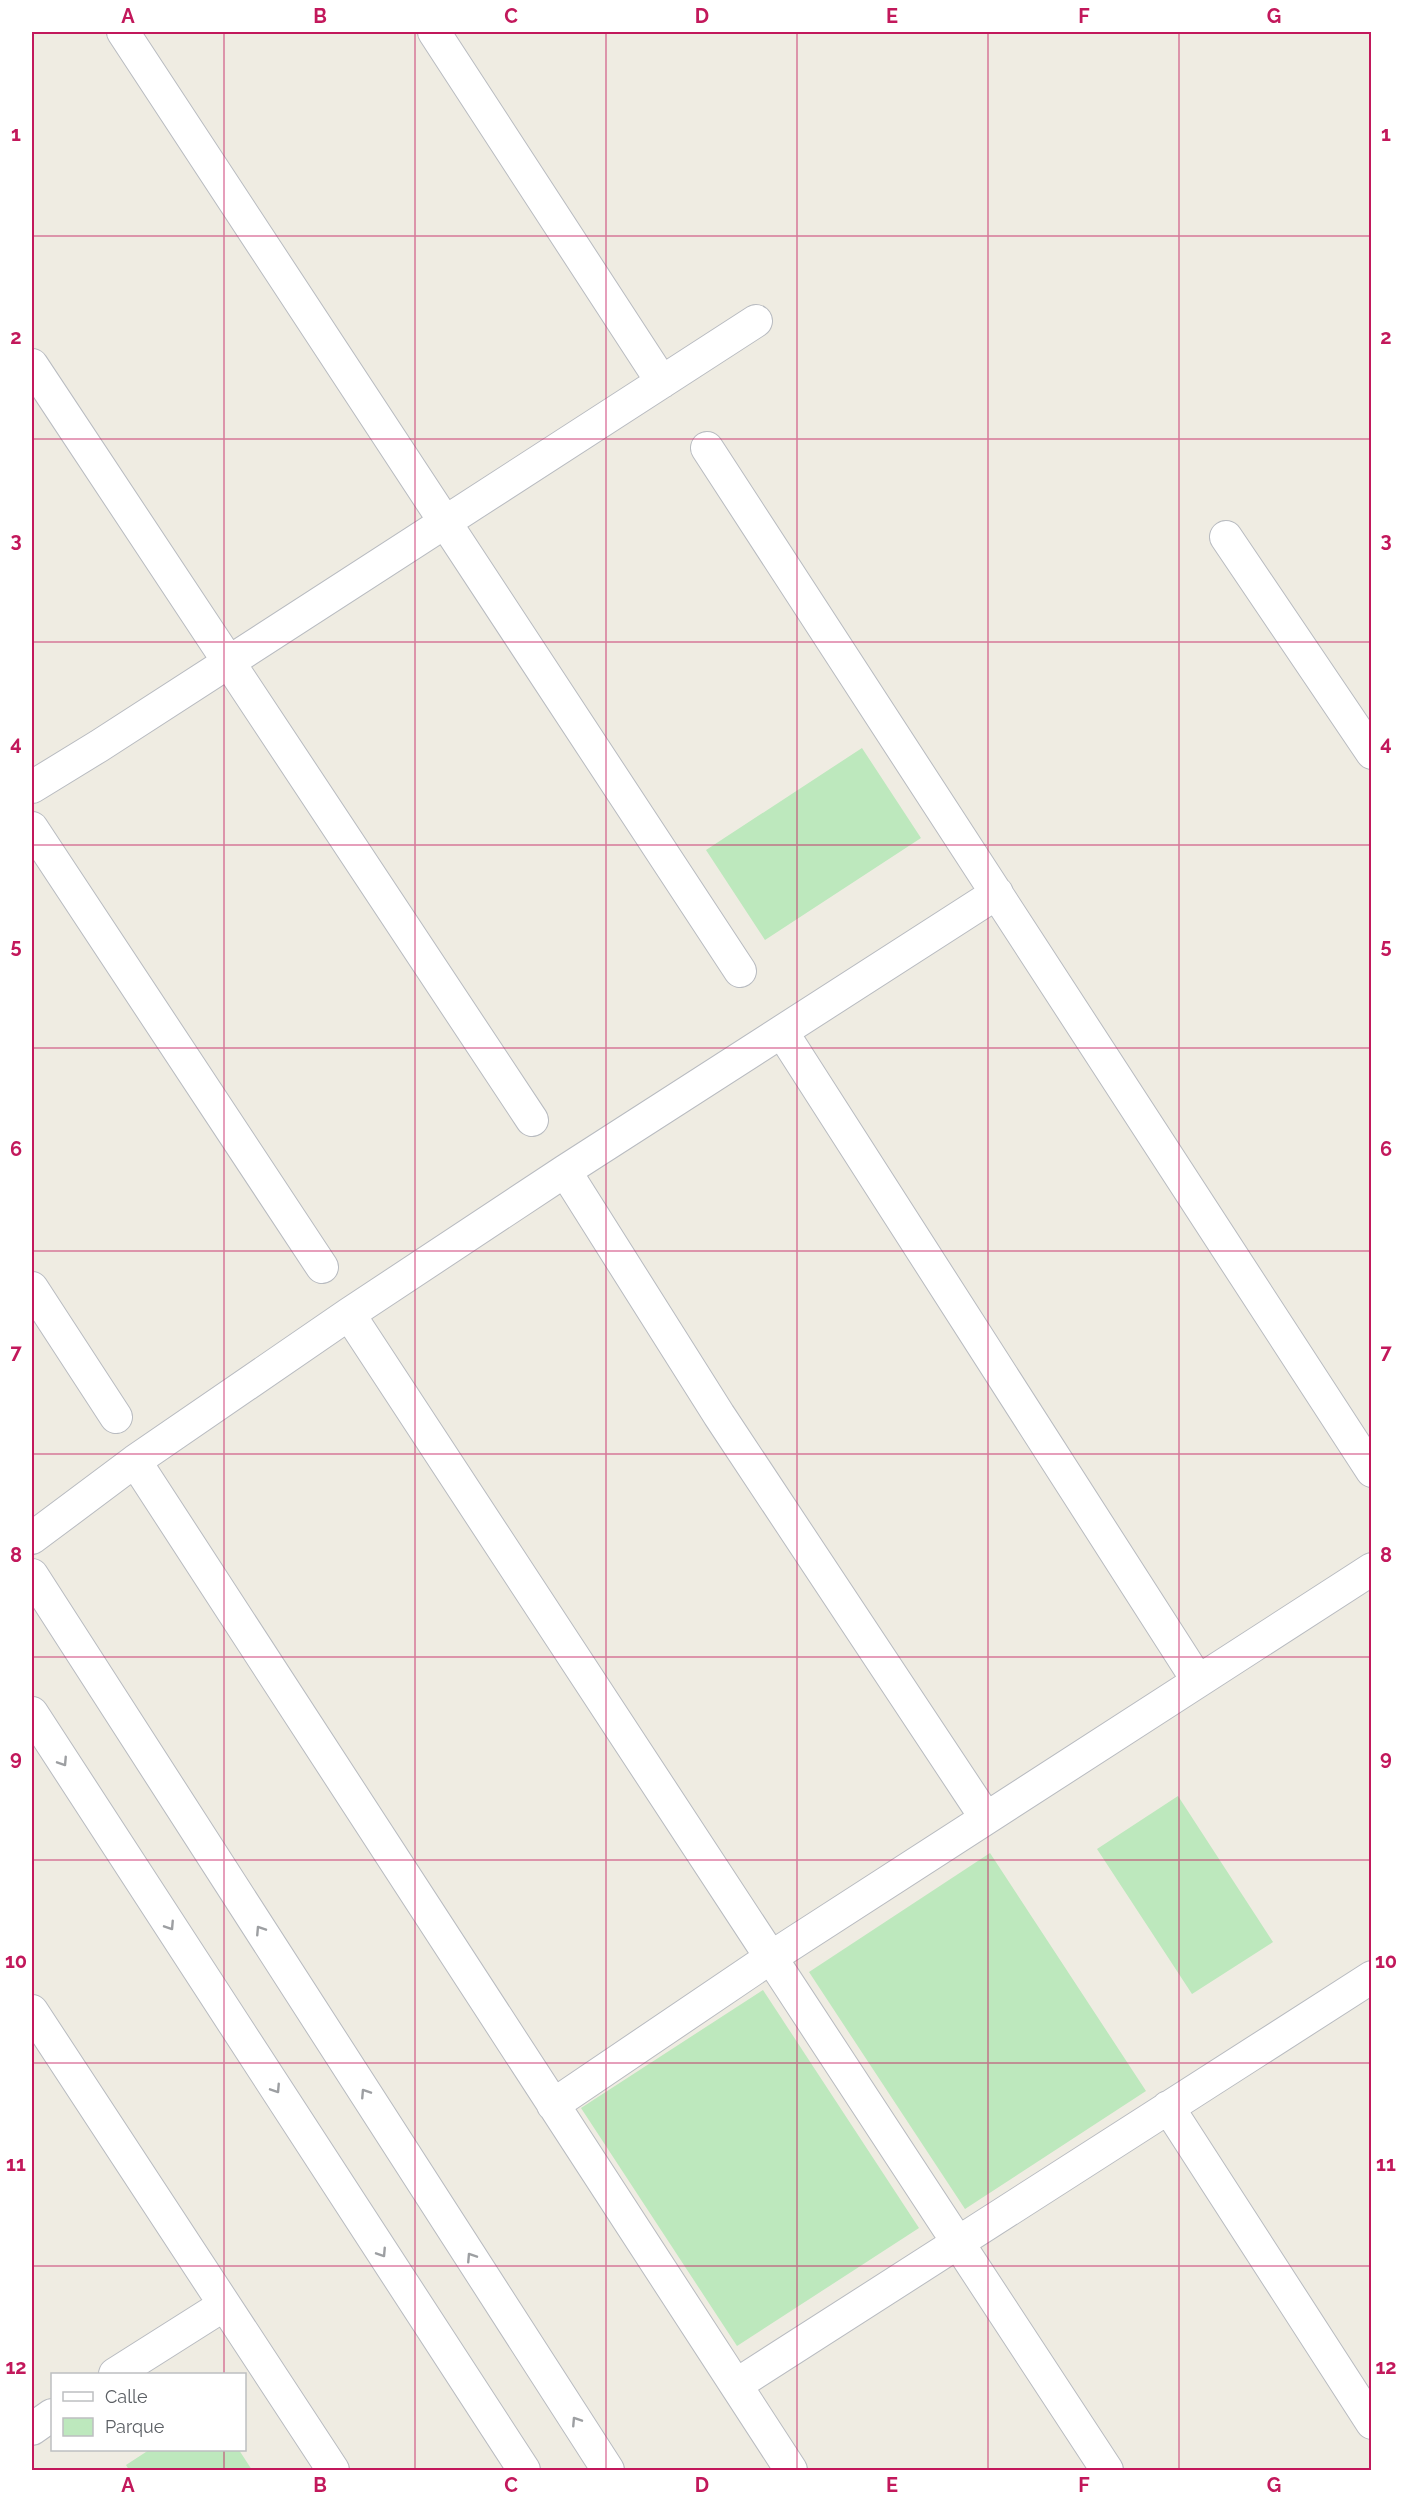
<svg xmlns="http://www.w3.org/2000/svg" width="1403" height="2502" font-family="Raleway,sans-serif">
<style>
.green{fill:#bde8bd}
.lines{fill:none;stroke-linecap:round;stroke-linejoin:round}
.street-casing{stroke:#b8bbc0;stroke-width:34}
.street{stroke:#fff;stroke-width:32}
.oneway{stroke:#9d9fa2}
.grid{fill:none;stroke:#c2185b;stroke-width:1.5;stroke-opacity:0.55}
.neatline{fill:none;stroke:#c2185b;stroke-width:2}
.grid-label{font-size:20px;text-anchor:middle;font-weight:bold;fill:#c2185b}
</style>
<rect width="100%" height="100%" fill="#efece2"/>
<path class="green" d="M862,748L921,838L765,940L706,850Z
M1178,1796L1273,1942L1192,1994L1097,1849Z
M990,1853L1146,2091L965,2209L809,1972Z
M763,1990L919,2228L737,2346L581,2108Z
M149,2450H239L252,2470H129L126,2465Z"/>
<g class="lines">
<defs>
<path id="street" d="M123,32L740,971
M434,32L662,382
M32,365L532,1120
M707,448L1372,1471
M1226,537L1372,753
M32,787L99,746L756,321
M32,828L322,1267
M782,1032L1198,1681
M565,1171L719,1415L986,1818
M32,1288L116,1417
M349,1314L1107,2470
M135,1461L791,2470
M32,1538L135,1461L349,1314L565,1171L997,893
M32,1575L608,2470
M32,1713L524,2470
M32,2011L333,2470
M553,2105L770,1958L1372,1569
M1168,2107L1372,2423
M115,2374L224,2305
M736,2385L1372,1977
M32,2429L52,2415"/>
</defs>
<use href="#street" class="street-casing"/>
<use href="#street" class="street"/>
</g>
<defs><path id="oneway-chevron" d="M-2-3.5L2.5 0L-2 3.5" fill="none" stroke-width="1.6" stroke-linecap="round" stroke-linejoin="round" transform="scale(1.5)"/></defs>
<g class="oneway">
<use href="#oneway-chevron" transform="translate(63 1762) rotate(57)"/>
<use href="#oneway-chevron" transform="translate(170 1926) rotate(57)"/>
<use href="#oneway-chevron" transform="translate(260 1930) rotate(-123)"/>
<use href="#oneway-chevron" transform="translate(276 2089) rotate(57)"/>
<use href="#oneway-chevron" transform="translate(365 2093) rotate(-123)"/>
<use href="#oneway-chevron" transform="translate(382 2253) rotate(57)"/>
<use href="#oneway-chevron" transform="translate(471 2257) rotate(-123)"/>
<use href="#oneway-chevron" transform="translate(576 2421) rotate(-123)"/>
</g>
<path class="grid" d="M224,32V2374M415,32V2470M606,32V2470M797,32V2470M988,32V2470M1179,32V2470M32,236H1372M32,439H1372M32,642H1372M32,845H1372M32,1048H1372M32,1251H1372M32,1454H1372M32,1657H1372M32,1860H1372M32,2063H1372M32,2266H1372M224,2450V2470"/>
<rect width="1403" height="2502" fill="none" stroke="#ffffff" stroke-width="66"/>
<rect x="51" y="2373" width="195" height="78" fill="#ffffff" stroke="#bdbfc1" stroke-width="1.5"/>
<rect x="63" y="2392" width="30" height="9" fill="#ffffff" stroke="#bdbfc1" stroke-width="1.5"/>
<text x="105" y="2403" font-size="18" fill="#5b5f64">Calle</text>
<rect x="63" y="2418" width="30" height="18" fill="#bde8bd" stroke="#bdbfc1" stroke-width="1.5"/>
<text x="105" y="2433" font-size="18" fill="#5b5f64">Parque</text>
<rect x="33" y="33" width="1337" height="2436" class="neatline"/>
<g class="grid-label">
<text x="128" y="23">A</text>
<text x="320" y="23">B</text>
<text x="511" y="23">C</text>
<text x="702" y="23">D</text>
<text x="892" y="23">E</text>
<text x="1084" y="23">F</text>
<text x="1274" y="23">G</text>
<text x="16" y="141">1</text>
<text x="1386" y="141">1</text>
<text x="16" y="344">2</text>
<text x="1386" y="344">2</text>
<text x="16" y="547">3</text>
<text x="1386" y="547">3</text>
<text x="16" y="750">4</text>
<text x="1386" y="750">4</text>
<text x="16" y="953">5</text>
<text x="1386" y="953">5</text>
<text x="16" y="1156">6</text>
<text x="1386" y="1156">6</text>
<text x="16" y="1359">7</text>
<text x="1386" y="1359">7</text>
<text x="16" y="1562">8</text>
<text x="1386" y="1562">8</text>
<text x="16" y="1765">9</text>
<text x="1386" y="1765">9</text>
<text x="16" y="1968">10</text>
<text x="1386" y="1968">10</text>
<text x="16" y="2171">11</text>
<text x="1386" y="2171">11</text>
<text x="16" y="2374">12</text>
<text x="1386" y="2374">12</text>
<text x="128" y="2492">A</text>
<text x="320" y="2492">B</text>
<text x="511" y="2492">C</text>
<text x="702" y="2492">D</text>
<text x="892" y="2492">E</text>
<text x="1084" y="2492">F</text>
<text x="1274" y="2492">G</text>
</g>
</svg>
